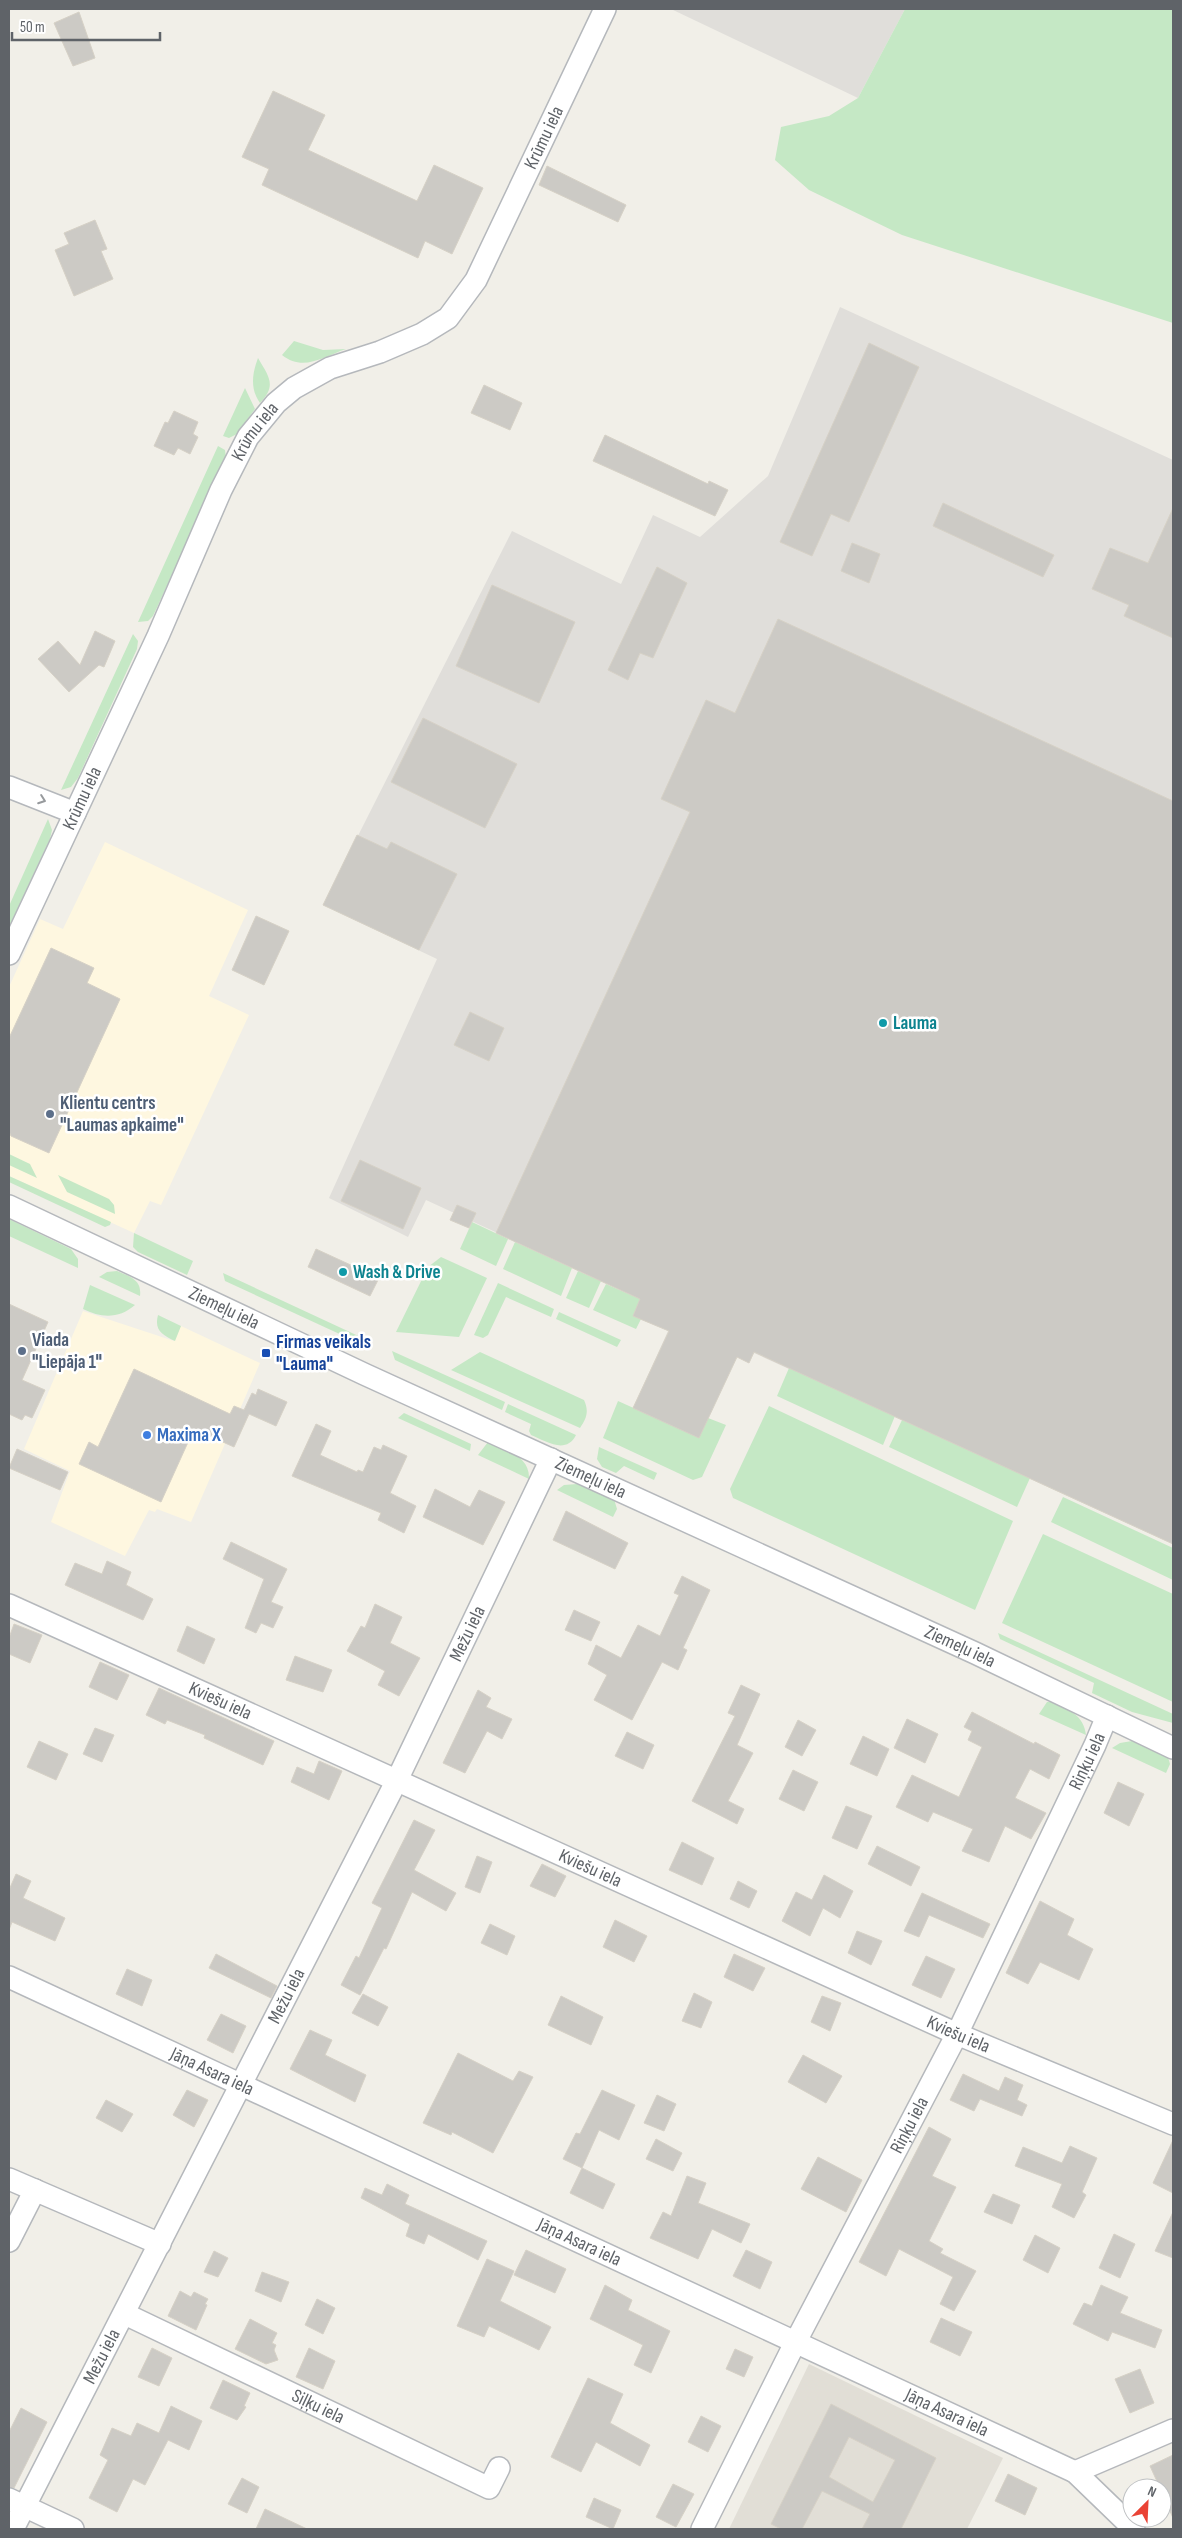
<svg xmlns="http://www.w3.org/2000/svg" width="1182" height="2538" font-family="'Sofia Sans Condensed',sans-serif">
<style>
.commercial{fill:#fef7e0}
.industrial{fill:#e0deda}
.education{fill:#e1ded6}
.green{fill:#c5e8c5}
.building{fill:#cccac5;stroke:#d6d1c6;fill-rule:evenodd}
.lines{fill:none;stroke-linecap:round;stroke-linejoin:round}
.minor-casing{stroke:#b5b8bc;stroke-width:24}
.minor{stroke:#fff;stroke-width:21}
.oneway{stroke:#979a9d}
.culture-dot{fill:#0f9aa8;stroke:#fff;stroke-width:2}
.service-dot{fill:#5c6f8a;stroke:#fff;stroke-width:2}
.transit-dot{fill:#1a4fb4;stroke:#fff;stroke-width:2}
.shop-dot{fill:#3f7fe0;stroke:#fff;stroke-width:2}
.labels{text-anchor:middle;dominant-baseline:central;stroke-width:5;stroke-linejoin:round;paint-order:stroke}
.street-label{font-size:19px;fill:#5f6368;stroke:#fff}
.culture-label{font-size:19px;font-weight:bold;fill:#0d838f;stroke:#fff;text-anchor:start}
.service-label{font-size:19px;font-weight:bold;fill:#4e5e75;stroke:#fff;text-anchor:start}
.transit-label{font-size:19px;font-weight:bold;fill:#164399;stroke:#fff;text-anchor:start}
.shop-label{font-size:19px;font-weight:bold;fill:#366cbe;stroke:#fff;text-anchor:start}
</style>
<rect width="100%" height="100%" fill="#f1efe8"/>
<path class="commercial" d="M105,842L248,910L209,996L249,1015L161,1205L150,1201L134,1233L9,1176V987L40,919L63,929Z
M83,1311L174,1341L181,1326L260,1363L191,1522L157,1509L155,1512L149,1510L125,1556L51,1522L70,1471L24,1449Z"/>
<path class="industrial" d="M671,9H905L858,98Z
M840,307L1173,460V1544L754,1353L749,1363L737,1357L699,1437L633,1408L668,1331L633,1316L640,1299L426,1200L408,1237L329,1198L437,959L323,905L512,531L621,584L653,515L700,537L768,476Z"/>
<path class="education" d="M809,2364L1003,2458L967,2529H729Z"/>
<path class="green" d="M905,9H1173V323L902,235L809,190L775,160L781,127L829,116L858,98Z
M294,341L323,350L346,349C323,357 303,372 282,355Z
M258,358C269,377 277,385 260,403C250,389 252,374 258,358Z
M245,388L255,409L237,434L229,438L223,436Z
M218,446L225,450L226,458L153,616L148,621L138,622Z
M133,634L138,641L137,649L78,778L71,787L61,790Z
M48,819L52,830L50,839L9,927V906Z
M9,1154L30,1164L37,1178L9,1165Z
M58,1175L109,1199L114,1205L115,1214L67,1192Z
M9,1176L111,1222L110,1225L105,1227L9,1182Z
M9,1219L71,1249L78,1259V1268L9,1236Z
M472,1222L508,1239L496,1266L460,1249Z
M134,1233L193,1261L187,1275L138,1252L133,1247Z
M515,1242L572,1268L561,1296L503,1269Z
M441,1257L487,1278L459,1337L396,1332L428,1267Z
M117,1271C131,1277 142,1280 140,1296L99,1277L107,1272Z
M578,1271L601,1281L589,1308L566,1298Z
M223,1273L367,1340L359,1343L225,1281Z
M498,1283L554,1309L551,1317L506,1297L488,1335L483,1338L474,1335Z
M606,1284L640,1299L633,1316L641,1319L636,1329L593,1310Z
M90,1285L135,1305C119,1319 101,1318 83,1309Z
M559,1312L621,1340L617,1347L556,1319Z
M158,1315L181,1326L175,1341C162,1335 154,1330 158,1315Z
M392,1351L505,1402L502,1410L395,1360Z
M480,1352L584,1400C589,1411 587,1418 580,1428L451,1370Z
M789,1368L895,1416L883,1445L777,1396Z
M618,1401L698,1437L708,1418L726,1425L702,1477L693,1480L603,1438Z
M508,1404L576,1435C566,1455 546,1441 531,1435L529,1431L531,1424L505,1412Z
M769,1406L1013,1521L975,1610L733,1498L730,1489Z
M404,1413L471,1444L470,1451L398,1418Z
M902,1420L1030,1478L1017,1507L889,1447Z
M488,1442C506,1450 530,1456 529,1479L478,1455Z
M599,1447L657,1473L654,1480L624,1466L616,1473L602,1467L597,1459Z
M577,1484L614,1499L617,1509L613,1517L557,1490L564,1485Z
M1063,1497L1173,1548V1580L1051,1522Z
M1043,1534L1173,1594V1702L1002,1623Z
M998,1633L1173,1714V1723L1132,1712L1092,1693L1094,1683L1000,1639Z
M1047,1702H1051C1068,1709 1084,1715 1086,1735L1039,1714Z
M1132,1741L1168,1757L1170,1764L1166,1773L1112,1748L1120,1743Z"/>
<path class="building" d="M79,12L95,58L73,66L54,23Z
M273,91L325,115L308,150L417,201L434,165L483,188L452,254L425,241L418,258L262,185L269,169L242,157Z
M547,166L626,205L618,222L539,185Z
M95,220L107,249L101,251L113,279L74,296L55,250L69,244L64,233Z
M869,343L919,367L849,522L831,514L812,556L780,542Z
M484,385L522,403L510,430L471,413Z
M174,411L198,422L193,434L198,437L190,454L178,448L174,455L154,446L165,422L168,423Z
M605,435L708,484L709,481L728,490L715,516L593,461Z
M943,503L1054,555L1043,577L933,526Z
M1173,508V638L1124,616L1129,605L1092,589L1110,548L1148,563Z
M852,543L880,554L869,583L841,571Z
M657,567L687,583L653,658L640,653L628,680L608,670Z
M492,585L575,622L539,703L456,666Z
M778,619L1173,801V1544L754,1352L749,1363L737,1357L699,1438L633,1408L669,1331L633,1316L640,1299L496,1233L690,812L661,799L706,700L735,713Z
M95,631L115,641L104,667L99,665L69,692L38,659L58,641L80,665Z
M423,718L517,764L485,828L391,782Z
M357,835L387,849L391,842L457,874L419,950L323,905Z
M256,916L289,931L264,985L232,970Z
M51,948L94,968L87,983L120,999L49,1153L11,1136L9,1131V1038Z
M470,1012L504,1028L489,1061L454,1045Z
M360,1160L421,1188L403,1229L341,1201Z
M457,1205L476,1213L469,1228L450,1220Z
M316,1249L379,1278L370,1296L308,1267Z
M9,1304L48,1322L22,1380L45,1390L32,1418L25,1415L22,1420L9,1414Z
M134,1369L230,1414L234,1406L244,1410L252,1393L256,1395L258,1389L287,1402L276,1426L249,1414L234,1447L194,1429L161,1502L79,1464L89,1442L98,1447Z
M316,1424L331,1431L320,1455L357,1472L358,1470L363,1472L374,1447L381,1450L383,1445L407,1456L390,1493L416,1506L404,1533L378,1520L381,1513L292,1476Z
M17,1449L68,1472L60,1490L9,1468Z
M435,1489L470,1507L479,1490L505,1502L483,1545L423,1517Z
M566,1511L628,1543L615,1569L553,1540Z
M231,1542L287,1569L271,1602L283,1607L273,1628L261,1623L256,1633L245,1628L264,1579L223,1559Z
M107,1561L131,1572L126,1585L153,1599L143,1620L65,1585L75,1563L102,1574Z
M682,1576L710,1590L683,1648L687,1650L678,1670L662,1662L632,1720L594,1700L607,1675L588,1664L596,1645L621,1658L638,1625L660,1636L679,1595L674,1593Z
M375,1604L402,1617L390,1643L420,1658L399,1696L378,1685L385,1671L347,1651L361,1626L365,1628Z
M574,1610L600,1622L591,1641L565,1630Z
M14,1624L42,1635L30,1663L9,1654V1638Z
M187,1626L215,1639L204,1664L177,1651Z
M295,1656L332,1670L323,1692L286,1680Z
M100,1662L129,1675L117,1700L89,1687Z
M741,1685L760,1694L737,1745L753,1753L728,1801L744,1809L737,1824L692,1801L735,1716L728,1713Z
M159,1688L274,1741L263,1765L204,1738L205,1735L167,1720L165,1724L146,1715Z
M478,1690L491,1698L486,1707L512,1719L502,1739L487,1731L465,1773L443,1763Z
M972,1712L1034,1744L1035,1742L1060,1755L1049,1779L1030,1769L1015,1798L1046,1813L1031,1839L1005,1826L989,1862L962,1851L973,1829L933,1812L928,1822L896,1807L912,1775L959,1797L982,1747L968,1740L972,1731L964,1727Z
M907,1719L938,1734L925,1763L894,1748Z
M798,1720L816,1730L802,1756L785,1747Z
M95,1728L114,1735L102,1762L83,1754Z
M627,1732L654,1745L643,1769L615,1756Z
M863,1736L889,1749L877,1776L850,1764Z
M39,1741L68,1754L56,1780L27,1767Z
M319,1761L342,1771L329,1800L291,1782L297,1767L314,1774Z
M793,1770L818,1782L804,1811L779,1799Z
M1118,1782L1144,1794L1129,1826L1104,1813Z
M846,1806L872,1816L857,1849L832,1838Z
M414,1820L435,1830L414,1870L456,1893L446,1911L412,1892L386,1949L384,1948L360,1995L341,1985L356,1956L359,1958L382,1908L372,1903Z
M682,1842L714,1858L702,1885L669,1870Z
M877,1846L920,1867L911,1886L868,1864Z
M477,1856L492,1862L480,1893L465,1887Z
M542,1864L566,1876L555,1897L530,1886Z
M16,1874L31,1881L23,1898L65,1918L55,1941L12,1922L9,1930V1890Z
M824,1875L853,1891L840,1918L823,1908L810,1936L782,1921L796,1892L812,1900Z
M738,1881L757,1891L749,1908L730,1899Z
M922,1893L990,1924L983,1938L929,1915L919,1937L904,1931Z
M1040,1901L1074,1919L1067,1935L1093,1949L1079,1980L1040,1962L1028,1984L1006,1973Z
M615,1920L647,1936L634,1962L603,1947Z
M490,1924L515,1936L507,1955L481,1943Z
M857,1931L882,1941L871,1965L848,1953Z
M216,1954L277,1986L271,1998L209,1968Z
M734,1954L765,1968L753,1991L724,1977Z
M926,1956L955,1969L941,1998L912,1985Z
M127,1969L152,1980L142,2006L116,1994Z
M694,1993L712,2002L701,2028L682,2021Z
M363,1994L388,2007L378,2026L352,2013Z
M561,1996L603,2017L591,2045L548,2025Z
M822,1996L841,2003L830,2031L811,2022Z
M221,2014L246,2026L233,2053L207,2040Z
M310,2030L332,2040L325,2055L366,2075L355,2102L290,2069Z
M458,2053L513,2081L519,2071L533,2077L493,2153L452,2132L451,2135L423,2123Z
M803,2055L842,2076L826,2103L788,2082Z
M963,2074L999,2091L1005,2077L1023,2085L1017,2100L1027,2105L1022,2116L980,2099L974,2111L950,2100Z
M187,2090L208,2100L194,2127L173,2115Z
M602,2090L635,2105L619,2140L599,2130L582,2168L563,2159L576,2133L580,2134Z
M657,2095L676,2104L664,2131L644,2123Z
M106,2100L133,2114L122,2132L96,2118Z
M929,2127L951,2139L932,2176L956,2187L929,2241L943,2249L940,2253L976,2271L954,2311L940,2304L953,2277L899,2249L886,2276L859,2262Z
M656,2139L682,2153L673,2171L646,2159Z
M1173,2140V2193L1153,2183Z
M1070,2146L1097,2158L1082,2192L1086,2195L1074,2218L1052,2207L1062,2184L1015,2166L1023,2147L1062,2163Z
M818,2157L862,2180L846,2212L801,2189Z
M582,2168L615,2184L603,2209L570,2193Z
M687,2176L706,2183L698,2203L750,2224L741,2243L712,2229L698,2259L650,2238L663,2212L671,2216Z
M387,2184L409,2195L405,2204L487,2241L478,2260L428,2234L424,2244L406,2236L410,2224L361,2198L365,2188L382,2195Z
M993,2194L1020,2205L1012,2224L984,2212Z
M1173,2212V2258L1155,2251Z
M1114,2234L1135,2244L1120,2278L1099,2268Z
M1035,2235L1060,2248L1048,2273L1023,2260Z
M526,2250L566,2269L555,2293L514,2275Z
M746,2250L772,2262L760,2289L733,2276Z
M214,2251L228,2258L218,2277L204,2272Z
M487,2259L514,2271L500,2301L551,2327L539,2350L489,2326L484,2337L457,2326Z
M262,2272L289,2282L281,2302L255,2291Z
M605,2285L632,2300L628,2310L670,2331L651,2373L634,2365L643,2345L590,2319Z
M1101,2285L1128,2297L1120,2313L1162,2330L1155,2348L1112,2332L1108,2341L1073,2324L1084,2303L1092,2306Z
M180,2291L191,2297L194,2292L208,2299L205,2304L207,2305L196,2330L168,2316Z
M317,2299L335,2308L323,2334L305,2325Z
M941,2318L972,2332L960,2356L930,2342Z
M250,2319L277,2333L272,2343L276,2345L274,2350L278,2360L266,2364L235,2349Z
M152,2348L172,2358L159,2386L138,2377Z
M309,2348L335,2361L323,2389L296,2377Z
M735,2349L753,2357L744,2377L726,2369Z
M1140,2369L1154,2403L1130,2413L1115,2379Z
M588,2378L623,2394L610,2423L650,2445L640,2466L596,2442L581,2472L551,2457Z
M223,2380L250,2393L244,2406L246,2407L237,2420L210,2408Z
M831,2404L936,2458L901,2529H862L870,2514L822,2491L802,2529H781L771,2524ZM849,2437L895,2460L873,2502L829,2477Z
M171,2406L202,2421L189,2450L168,2440L145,2485L133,2479L117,2512L89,2498L108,2460L100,2455L112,2428L131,2436L137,2423L159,2433Z
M21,2408L47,2422L14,2488L9,2487V2432Z
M701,2416L721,2426L708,2452L688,2442Z
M1173,2455V2518L1162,2493V2488H1160L1150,2466Z
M1008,2474L1037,2488L1025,2515L995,2501Z
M242,2478L259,2487L247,2513L228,2504Z
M673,2484L694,2494L676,2527L656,2517Z
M594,2498L621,2510L613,2529L586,2517Z
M265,2509L307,2529H256Z"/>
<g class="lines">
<defs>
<g id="minor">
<path d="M9,787L75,813"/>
<path id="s1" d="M9,954L158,636L221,490L248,437L276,403L294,388L330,368L380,352L422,334L448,318L476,280L605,9"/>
<path id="s2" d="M9,1206L364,1374L975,1653L1173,1748"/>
<path id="s3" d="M9,1605L957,2034L1173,2124"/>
<path id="s4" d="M9,1977L1075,2472L1134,2529"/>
<path d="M9,2179L160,2244"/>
<path d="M9,2241L35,2190"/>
<path id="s5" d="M125,2314L489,2488L499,2468"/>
<path d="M1075,2472L1173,2430"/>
<path d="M9,2499L73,2529"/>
<path id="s6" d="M13,2529L397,1780L551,1459"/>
<path id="s7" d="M702,2529L795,2343L957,2034L1095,1745L1107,1716"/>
</g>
</defs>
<use href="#minor" class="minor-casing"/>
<use href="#minor" class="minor"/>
</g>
<defs><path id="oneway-chevron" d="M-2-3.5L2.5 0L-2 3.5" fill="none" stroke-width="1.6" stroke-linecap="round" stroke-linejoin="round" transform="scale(1.25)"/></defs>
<use class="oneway" href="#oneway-chevron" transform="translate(42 800) rotate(20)"/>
<g class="culture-dot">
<circle cx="883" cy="1023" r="5"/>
<circle cx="343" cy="1272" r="5"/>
</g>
<g class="service-dot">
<circle cx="50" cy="1114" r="5"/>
<circle cx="22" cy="1351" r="5"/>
</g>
<rect class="transit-dot" x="261" y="1348" width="10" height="10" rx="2.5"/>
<circle class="shop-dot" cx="147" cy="1435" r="5"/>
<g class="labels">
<g class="street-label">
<text stroke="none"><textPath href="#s1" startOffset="1012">Krūmu iela</textPath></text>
<text stroke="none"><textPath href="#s1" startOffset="578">Krūmu iela</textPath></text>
<text stroke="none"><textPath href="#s1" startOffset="172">Krūmu iela</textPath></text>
<text stroke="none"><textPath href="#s2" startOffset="238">Ziemeļu iela</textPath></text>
<text stroke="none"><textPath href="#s2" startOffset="642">Ziemeļu iela</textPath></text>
<text stroke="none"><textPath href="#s6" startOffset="1004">Mežu iela</textPath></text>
<text stroke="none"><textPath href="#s2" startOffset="1048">Ziemeļu iela</textPath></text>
<text stroke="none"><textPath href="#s3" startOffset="232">Kviešu iela</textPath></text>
<text stroke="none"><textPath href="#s7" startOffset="859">Riņķu iela</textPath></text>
<text stroke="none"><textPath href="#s3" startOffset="638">Kviešu iela</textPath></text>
<text stroke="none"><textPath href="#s6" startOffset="599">Mežu iela</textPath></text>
<text stroke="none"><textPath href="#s3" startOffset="1042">Kviešu iela</textPath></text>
<text stroke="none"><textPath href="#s4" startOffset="224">Jāņa Asara iela</textPath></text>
<text stroke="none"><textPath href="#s7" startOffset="454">Riņķu iela</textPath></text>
<text stroke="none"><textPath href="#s4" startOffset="629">Jāņa Asara iela</textPath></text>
<text stroke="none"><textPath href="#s6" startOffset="194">Mežu iela</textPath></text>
<text stroke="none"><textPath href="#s5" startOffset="214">Siļķu iela</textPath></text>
<text stroke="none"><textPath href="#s4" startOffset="1034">Jāņa Asara iela</textPath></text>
</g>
<g class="culture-label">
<text x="893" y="1023">Lauma</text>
<text x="353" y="1272">Wash &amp; Drive</text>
</g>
<g class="service-label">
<text x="60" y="1103">Klientu centrs<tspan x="60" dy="22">"Laumas apkaime"</tspan></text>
<text x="32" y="1340">Viada<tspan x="32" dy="22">"Liepāja 1"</tspan></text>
</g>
<g class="transit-label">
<text x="276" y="1342">Firmas veikals<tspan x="276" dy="22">"Lauma"</tspan></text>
</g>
<g class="shop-label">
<text x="157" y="1435">Maxima X</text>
</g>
</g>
<rect width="1182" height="2538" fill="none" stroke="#5f6368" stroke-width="20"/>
<g transform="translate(1147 2503) rotate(24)"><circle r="24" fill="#ffffff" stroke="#bfc1c3"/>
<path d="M0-4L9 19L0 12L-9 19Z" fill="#ea4335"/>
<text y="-8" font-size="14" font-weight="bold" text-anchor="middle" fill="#5f6368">N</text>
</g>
<path d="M12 32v8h148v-8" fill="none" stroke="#5f6368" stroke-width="2.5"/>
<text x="20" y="32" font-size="15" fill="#5f6368" stroke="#ffffff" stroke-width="4" paint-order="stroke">50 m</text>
</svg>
